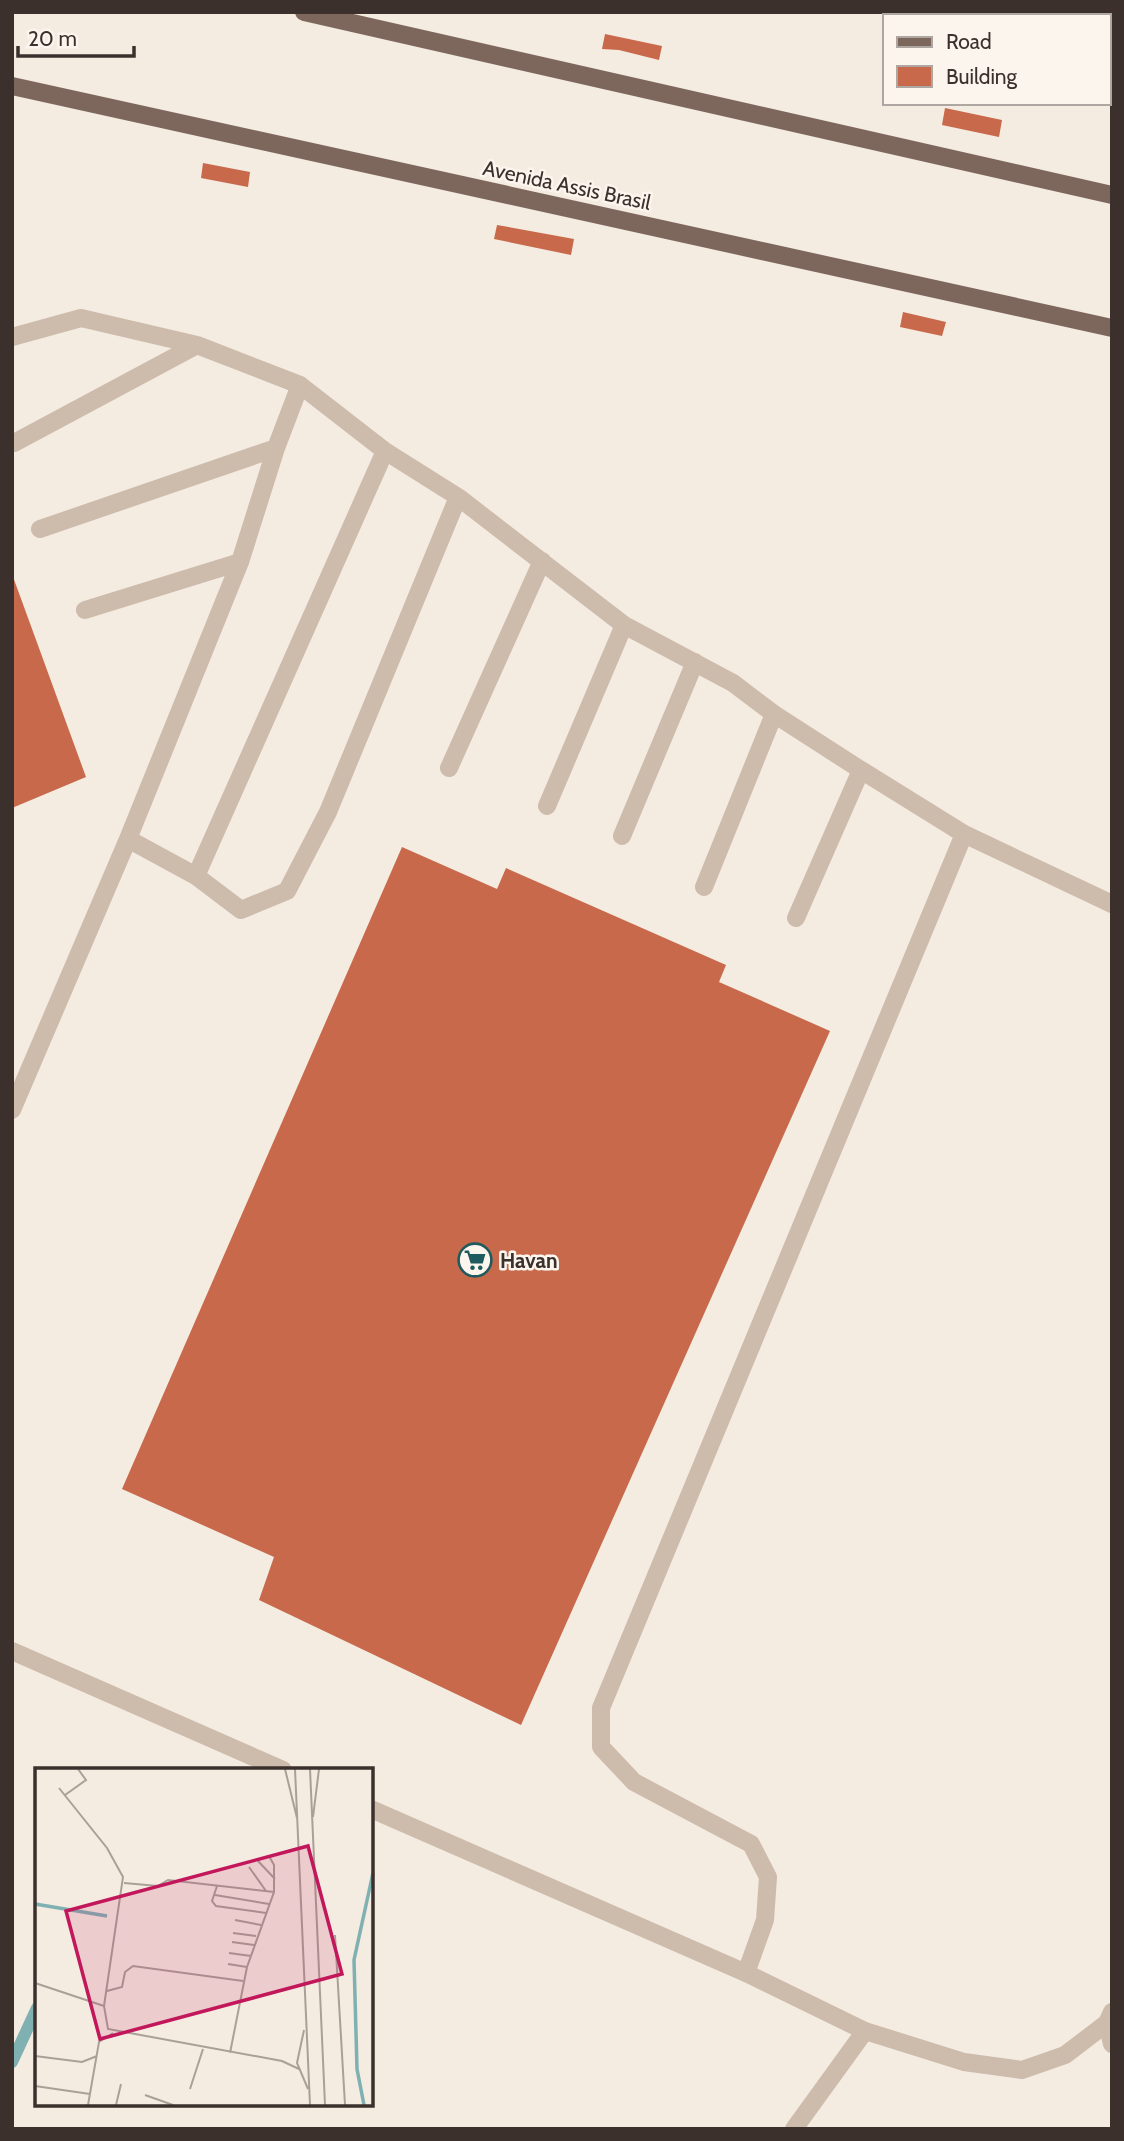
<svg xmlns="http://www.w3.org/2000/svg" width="1124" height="2141" font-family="Cabin,sans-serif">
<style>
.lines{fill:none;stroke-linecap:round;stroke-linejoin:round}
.stream{stroke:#7fb0b2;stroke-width:12}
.building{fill:#c8694b}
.service{stroke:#cdbbac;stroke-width:18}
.minor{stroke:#cdbbac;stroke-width:18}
.primary{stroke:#7d675c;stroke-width:18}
.labels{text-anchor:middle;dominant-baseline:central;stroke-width:5;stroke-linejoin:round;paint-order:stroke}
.street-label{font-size:21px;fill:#3b302b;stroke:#fbf5ee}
.poi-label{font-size:21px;font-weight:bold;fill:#3b302b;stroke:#fbf5ee;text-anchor:start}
.inset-river{fill:none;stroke:#7fb0b2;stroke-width:3.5}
.inset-road{fill:none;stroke:#aaa098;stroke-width:2}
.view{fill:#c2185b;fill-opacity:0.15;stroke:#c2185b;stroke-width:3.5}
.inset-edge{fill:none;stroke:#3b302b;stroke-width:3.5}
</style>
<rect width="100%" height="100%" fill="#f4ebe1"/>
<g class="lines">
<path class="stream" d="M12,2062L37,2008"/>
</g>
<path class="building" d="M605,34L662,46L659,60L619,50L602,49Z
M945,108L1002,120L999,137L942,125Z
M203,163L250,172L248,187L201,178Z
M497,225L574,239L571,255L494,239Z
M903,312L946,322L942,336L900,327Z
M12,574L86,777L12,808Z
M402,847L497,889L506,868L726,965L719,982L830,1031L521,1725L259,1600L274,1557L122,1489Z"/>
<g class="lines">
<path class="service" d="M992,12L1008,16
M1108,36L1112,37
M12,337L81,318L197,345L300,385L385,451L458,497L624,625L733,683L774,714L861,770
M14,443L197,345
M40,529L276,448
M85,610L240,562
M449,768L542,561
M547,806L624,625
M622,836L695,662
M128,839L196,876L241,910L287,891L328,812L458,497
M196,876L385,451
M704,887L774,714
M796,918L861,770L964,834L1112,904
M12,1110L128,839L240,562L276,448L300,385
M746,1973L765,1920L768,1877L751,1844L634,1782L601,1747V1708L964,834
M1107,2023L1112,2044
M794,2129L865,2031"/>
<path class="minor" d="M12,1651L283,1770
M371,1809L746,1973L865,2031L964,2062L1022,2070L1065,2055L1107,2023L1112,2012"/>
<path class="primary" d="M304,12L1112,195
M12,86L1112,328"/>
</g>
<defs>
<symbol id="supermarket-ring" viewBox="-11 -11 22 22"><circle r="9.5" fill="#fbf5ee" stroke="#1f5a5e" stroke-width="1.5"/><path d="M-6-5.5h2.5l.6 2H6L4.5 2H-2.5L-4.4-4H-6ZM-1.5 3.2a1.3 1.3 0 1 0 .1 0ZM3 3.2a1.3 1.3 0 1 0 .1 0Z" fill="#1f5a5e"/></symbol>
</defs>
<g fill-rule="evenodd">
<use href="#supermarket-ring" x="456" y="1241" width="38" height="38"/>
</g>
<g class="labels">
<g class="street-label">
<text transform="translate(567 185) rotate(12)">Avenida Assis Brasil</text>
</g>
<g class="poi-label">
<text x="500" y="1260">Havan</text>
</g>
</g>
<g transform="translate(35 1768)">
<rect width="338" height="338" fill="#f4ebe1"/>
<path class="inset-river" d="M0,136L72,148M329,337L322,301L319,192L338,105"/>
<path class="inset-road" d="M250,1L262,50M260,1L275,337M275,1L290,337M24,20L72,80L88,109L69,238L73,261L247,293L264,301M30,27L51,12L43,1M278,49L284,1M223,93L240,111M214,99L231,123M89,115L123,118L133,112L239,124M182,118L177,133L181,138L231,145M180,127L234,136M200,152L226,157M198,165L221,168M300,167L310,337M197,174L219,177M194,185L216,188M193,196L212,199L195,285M212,199L239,124V97L234,88M0,215L69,238M72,223L87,219L90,204L98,198L208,213M269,262L262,295L273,321M0,288L47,294L62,288M0,318L55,326M155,321L168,281M110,327L138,337M53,337L64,274L78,265M81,337L86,316"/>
<path class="view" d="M273,78L307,206L65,271L31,143Z"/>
<rect width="338" height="338" class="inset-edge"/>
</g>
<rect width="1124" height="2141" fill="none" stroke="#3b302b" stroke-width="28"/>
<rect x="883" y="14" width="228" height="91" fill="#fbf5ee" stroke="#aea6a0" stroke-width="2"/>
<rect x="897" y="37" width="35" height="10" fill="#7d675c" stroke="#aea6a0" stroke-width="2"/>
<text x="946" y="49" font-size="21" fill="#3b302b">Road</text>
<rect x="897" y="66" width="35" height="21" fill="#c8694b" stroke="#aea6a0" stroke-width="2"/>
<text x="946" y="84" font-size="21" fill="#3b302b">Building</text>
<path d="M18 46v10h116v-10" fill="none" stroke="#3b302b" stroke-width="3.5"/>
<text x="28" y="46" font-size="21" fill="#3b302b" stroke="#fbf5ee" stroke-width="5" paint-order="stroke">20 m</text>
</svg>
